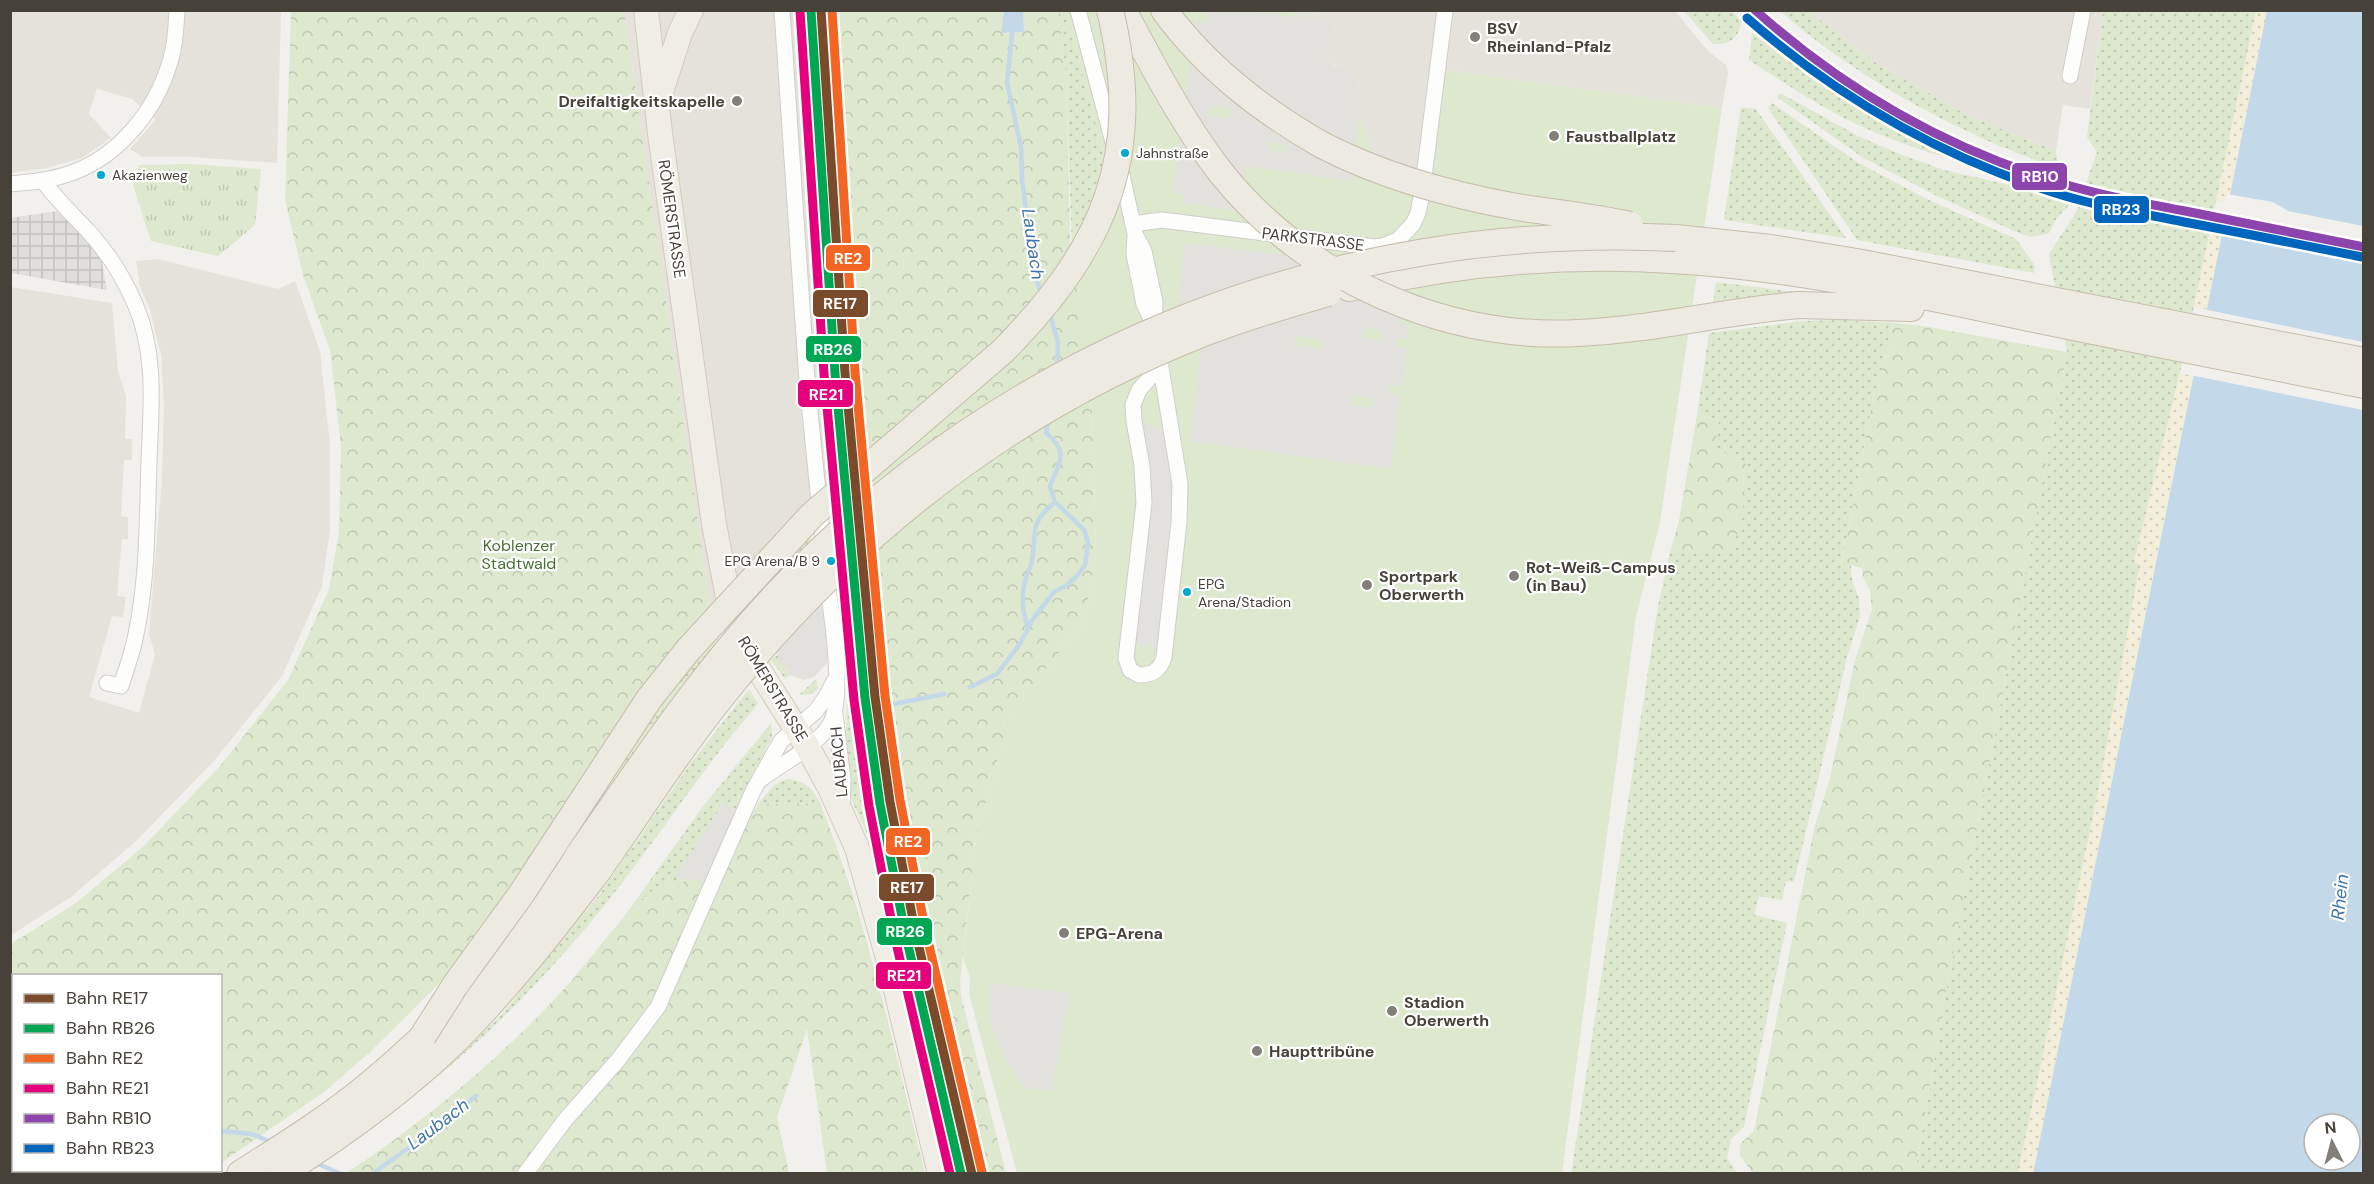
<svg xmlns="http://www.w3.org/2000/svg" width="2374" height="1184" font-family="'DM Sans',sans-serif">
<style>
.residential{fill:#e4e2db}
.industrial{fill:url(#industrial-grid)}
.grass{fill:url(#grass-dots)}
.forest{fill:url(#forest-crowns)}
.sand{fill:url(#sand-dots)}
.park{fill:url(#park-tufts)}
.pitch{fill:#dde8cf}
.parking{fill:#e2e1dd;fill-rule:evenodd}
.water{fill:#c3d8e9;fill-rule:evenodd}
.pier{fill:#f1f0ec}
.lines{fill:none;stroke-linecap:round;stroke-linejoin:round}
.stream{stroke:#c3d8e9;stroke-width:4.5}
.minor-casing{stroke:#cfceca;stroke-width:17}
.primary-casing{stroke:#d1ccbc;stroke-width:26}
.trunk-casing{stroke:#c6bdab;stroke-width:28}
.minor{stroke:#fdfdfc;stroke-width:15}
.primary{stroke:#f0ede6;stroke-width:24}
.trunk{stroke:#edeae2;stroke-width:26}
.trunk-bridge-casing{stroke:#c6bdab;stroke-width:28;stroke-linecap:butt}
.trunk-bridge{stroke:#edeae2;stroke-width:26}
.rail-1-casing{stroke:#fff;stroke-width:14}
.rail-2-casing{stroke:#fff;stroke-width:14}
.rail-3-casing{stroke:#fff;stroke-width:14}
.rail-4-casing{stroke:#fff;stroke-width:14}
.rail-5-casing{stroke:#fff;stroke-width:14}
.rail-6-casing{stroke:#fff;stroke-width:14}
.rail-1{stroke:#7a4b2a;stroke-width:9}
.rail-2{stroke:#00a651;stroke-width:9}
.rail-3{stroke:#f26522;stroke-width:9}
.rail-4{stroke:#e5007d;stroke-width:9}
.rail-5{stroke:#8e44ad;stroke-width:9}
.rail-6{stroke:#0065bd;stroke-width:9}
.poi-dot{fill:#827f78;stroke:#fff;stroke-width:2}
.bus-dot{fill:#00a9ce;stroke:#fff;stroke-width:2}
.labels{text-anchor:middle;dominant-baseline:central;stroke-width:4.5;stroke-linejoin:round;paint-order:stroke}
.bus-label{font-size:14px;fill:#464239;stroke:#fff;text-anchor:start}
.poi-label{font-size:16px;font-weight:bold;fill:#464239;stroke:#fff;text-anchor:start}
.street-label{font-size:16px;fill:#464239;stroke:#fff}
.park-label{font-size:16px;fill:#477133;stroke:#fff}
.water-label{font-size:18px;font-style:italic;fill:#3f75a6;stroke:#fff}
.line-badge{stroke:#fff;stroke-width:2}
.badge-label{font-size:16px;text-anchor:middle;font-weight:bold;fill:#fff}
</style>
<defs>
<pattern id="industrial-grid" width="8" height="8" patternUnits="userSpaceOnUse" patternTransform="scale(1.5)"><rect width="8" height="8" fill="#e1dfdb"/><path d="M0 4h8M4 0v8" fill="none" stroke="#c2c1bd"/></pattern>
<pattern id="grass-dots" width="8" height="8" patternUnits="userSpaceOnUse" patternTransform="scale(1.5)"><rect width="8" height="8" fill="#dde8cf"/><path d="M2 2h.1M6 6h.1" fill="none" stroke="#bfc8b2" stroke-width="1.8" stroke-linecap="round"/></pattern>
<pattern id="forest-crowns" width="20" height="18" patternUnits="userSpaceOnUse" patternTransform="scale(1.5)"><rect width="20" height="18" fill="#dde8cf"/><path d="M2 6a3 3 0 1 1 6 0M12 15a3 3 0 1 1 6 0" fill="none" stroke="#bfc8b2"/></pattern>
<pattern id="sand-dots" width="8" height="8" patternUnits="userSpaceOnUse" patternTransform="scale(1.5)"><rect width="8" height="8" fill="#f2eeda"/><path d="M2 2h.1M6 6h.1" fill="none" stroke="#d1cdbc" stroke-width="1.8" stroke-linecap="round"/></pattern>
<pattern id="park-tufts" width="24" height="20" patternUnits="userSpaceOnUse" patternTransform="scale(1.5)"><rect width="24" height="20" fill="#dde8cf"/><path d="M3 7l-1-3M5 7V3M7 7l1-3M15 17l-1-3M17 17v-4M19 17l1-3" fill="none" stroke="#bfc8b2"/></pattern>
</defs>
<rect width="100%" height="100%" fill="#f1f0ec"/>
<path class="residential" d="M1319,10L1440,11L1418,173L1376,158L1359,117V97L1337,66L1326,63L1298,19L1299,12L1318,14Z
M1674,10L1707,50L1726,65L1728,73L1722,108L1444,70L1451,11Z
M10,11H281L277,163L190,157H142L130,149L156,119L132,99L97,89L89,114L111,138L82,158L47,168L11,173Z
M624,11H804L837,480L767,546L710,606Z
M1808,11H2103L2090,109L2063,105L2056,151L1965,114L1873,61Z
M158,259L278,289L295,281L320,351L330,446V530L322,586L282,676L214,761L136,841L71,897L11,935V287L112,303L118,371L126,396L125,439H132V460H124L121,516L128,517V539H122L117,596L126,597L123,617L112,616L89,697L139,713L155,654L149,634L162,478L164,405L161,355L150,310L140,286L136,261Z"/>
<path class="industrial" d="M58,211L84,237L101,258L107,290L11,273L10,218Z"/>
<path class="grass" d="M1058,11H1066L1107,166L1072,252L1066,75Z
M1684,11H1732L1741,21C1740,37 1729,46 1713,44Z
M1780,11H1808L1873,61L1965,114L2056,151L2058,168C1960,135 1858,79 1780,11Z
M2103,11H2256L2180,373L2134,562L2140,564L2096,803L2018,1173L1915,1174L1945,998L2067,352L2049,254L2076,212L2097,152L2087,137Z
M1765,26C1793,49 1822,72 1852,93C1904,128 1963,153 2021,175L2016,176C1953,161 1891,143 1834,113C1805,97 1777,78 1749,60L1752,33L1758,37Z
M1780,93L1858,136L1902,155L1944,170L2040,192L2053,200L2071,203L2056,219L2049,233L2032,237L2021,234L1935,195L1862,157L1777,97Z
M1772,103L1857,162L1927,199L2016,239L2035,266L2034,273L1857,240L1768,108Z
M1741,107L1756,109L1846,238L1724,220Z
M1716,282L1797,292L1713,302Z
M1841,320L1894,323L1872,404L1842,562L1851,565L1852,580L1859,598L1860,616L1847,658L1794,882L1786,881L1782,900L1759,896L1754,915L1787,923L1744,1127L1731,1139L1727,1158L1737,1173L1571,1174L1658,606L1670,552H1729L1714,447L1719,419L1697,415L1709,333L1803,321Z
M810,536L811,546L749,607L747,600Z
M846,584L849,623L844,627L839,590Z
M717,635L720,643L648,733L565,849C613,775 660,703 717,635Z
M852,648L861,728L877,838L956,1173H951L874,850L846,787L847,652Z
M777,655L789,675L785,679L771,660Z
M816,679L818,689L811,694L799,695Z
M749,689L758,704C702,768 657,840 604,906C552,970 496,1028 433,1081L502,1014L599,895L693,760Z
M771,723L772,737L735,810L723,804L676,877L687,879L677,887L668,884L616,928L701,809Z
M787,779C805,781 812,787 820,803L758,804L774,785Z"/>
<path class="forest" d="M291,11H624L710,606L680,642L526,866L449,974L369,1053L324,1092L221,1163L220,976H14V1170L209,1171L205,1174H11V944L76,903L143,847L220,766L288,680L329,589L339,532L341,446L330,350L303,275L285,200Z
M830,11H1004L1001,33L1024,32L1023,11H1058L1066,75L1070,239L1083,329V352L1092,406L1096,555L1085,619L1010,716L976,838L960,980L961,996L1006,1173H981L908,852L891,747L874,604Z
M1894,323L1923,326L2067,352L1945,998L1915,1173H1753L1740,1156V1144L1754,1131L1815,825L1829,782L1855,660L1872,609L1870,591L1863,577L1862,568L1842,563L1872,404Z
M1697,415L1719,419L1715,447L1746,464L1742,522L1729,552H1670L1679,521Z
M820,803C868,922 894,1050 925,1173H827L807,1029L777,1117L789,1173L345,1174C430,1118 512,1049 579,972C598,950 635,897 660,886C666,884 671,885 677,887L687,879L706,882L745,827L758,804Z"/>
<path class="sand" d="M2256,11H2267L2228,202L2217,200Z
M2210,230L2222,232L2207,309L2194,307Z
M2180,373L2193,376L2033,1173L2018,1174L2096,803L2140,565L2134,562Z"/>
<path class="park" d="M190,164L261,169L255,225L218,256L151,241L133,185L139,165Z"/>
<path class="pitch" d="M1066,11H1319V14L1299,12L1298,18L1332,22L1326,63L1346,70L1354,77L1359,97V117L1376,158L1429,177L1444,70L1722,108L1660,522L1636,616L1562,1173H1017L969,994L970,978L963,957L976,838L1010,715L1085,619L1096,555L1092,406L1083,352L1077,286L1099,252L1116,213L1107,166Z"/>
<path class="parking" d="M1243,10L1332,22L1326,63L1346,70L1354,77L1359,97V117L1350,181L1245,166L1239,211L1183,203L1184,194L1173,193L1196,22L1208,23L1210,11ZM1210,106L1231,109L1230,119L1208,116ZM1268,142L1289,145H1290L1284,153H1276L1269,148Z
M1185,243L1378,266L1397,307L1396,318L1399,319L1398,323L1409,325L1407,339L1397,338L1396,347L1407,348L1402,386L1390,385L1389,394L1400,396L1391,469L1190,441L1205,316L1177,313ZM1371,327L1379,329L1382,332L1383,340L1361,337L1364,330ZM1296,336L1323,340L1322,349L1295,346ZM1352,396L1374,398L1373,408L1351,405Z
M1140,422L1165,429L1173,492L1157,651L1147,643L1144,648L1134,639L1152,495L1150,471Z
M815,564L827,640V663L814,677L804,680L790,675L780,661L755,602Z
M724,803L738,812L706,882L675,877Z
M990,983L1069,993L1052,1091L1025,1088L1005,1059L991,1024Z"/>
<path class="water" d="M1004,11H1023L1024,32L1001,33Z
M2267,11H2363V1173L2033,1174ZM2314,1124H2350V1160H2314Z"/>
<path class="pier" d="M2227,194L2273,202L2288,211L2363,226V260L2219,232Z
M2203,309L2363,342V410L2190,375Z"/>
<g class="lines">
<path class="stream" d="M1013,26L1007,82L1021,147L1022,180L1034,272L1041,293
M1049,312L1058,342L1057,368
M1028,629C1023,611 1020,597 1026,578C1027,572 1031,567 1032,561C1037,531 1028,525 1055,502
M970,687L997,674L1020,644L1032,620L1054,592L1067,585L1077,576L1085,565L1088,542L1084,530L1055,502L1050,487C1058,463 1071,453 1046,433L1048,420
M889,705L944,694
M220,1131L252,1134L273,1143
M316,1163L341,1174
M106,1174L114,1170
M372,1174L431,1132L476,1096"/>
<defs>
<path id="minor" d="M782,10L807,381L824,552
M1078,10L1113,142
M2070,76L2083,10
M1120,166L1135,234L1134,254L1144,304L1153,323
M43,181C57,200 73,215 89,232C108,253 124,278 135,304C157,354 151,409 149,461C147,519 148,577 136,634C133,652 126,669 121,686L107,683
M10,184C32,182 53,180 74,172C119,155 155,111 169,65C175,48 176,29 177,10
M1133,224L1162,220L1374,247L1383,246L1398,240L1413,224L1418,213L1422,193L1445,10
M1135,234L1144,251L1155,302L1154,325L1180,484L1179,522L1164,657C1160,671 1152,675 1139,675L1130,670L1126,658L1144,503L1142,466L1134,421L1133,405L1139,390L1161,365
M835,714L843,780L842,808
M760,780C782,763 813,749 829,726C846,700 831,608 826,576
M525,1174L565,1120L618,1060L658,1007L753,791L781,741L816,711L827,695L834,681"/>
<path id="primary" d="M646,10L660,133L714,524L730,608L740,635L757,667L807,746L830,788L857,848L891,969L940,1174
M659,98L680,33L691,10"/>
<path id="trunk" d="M1123,10L1145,51
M1164,10C1206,68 1261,110 1322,145
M1676,238L1771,248L1857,262L2364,361
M1349,288C1454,263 1565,253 1672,260C1796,267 1918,295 2039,320C2147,342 2255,363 2364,385
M1799,305L1911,308
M240,1174C282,1147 326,1120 365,1088C447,1021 517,942 578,856
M281,1174C344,1134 405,1090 458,1038C509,986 554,929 598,871"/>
</defs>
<use href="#minor" class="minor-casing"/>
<use href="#primary" class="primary-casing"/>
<use href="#trunk" class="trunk-casing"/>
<use href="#minor" class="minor"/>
<use href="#primary" class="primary"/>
<use href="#trunk" class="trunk"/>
<defs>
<path id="trunk-bridge" d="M1145,51C1168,94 1192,136 1222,174C1307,279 1444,340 1578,333C1652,330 1725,311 1799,305
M1322,145C1384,177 1450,195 1517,207C1555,213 1593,217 1630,225
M578,856C640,767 701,675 775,596C1007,348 1339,221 1676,238
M598,871C640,811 680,748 726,691C855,531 1013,408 1204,333C1245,317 1286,305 1328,293
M423,1036L456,984L522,893L649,699L688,650L812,515L1003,351C1105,247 1145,156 1110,10"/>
</defs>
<use href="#trunk-bridge" class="trunk-bridge-casing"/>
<use href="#trunk-bridge" class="trunk-bridge"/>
<defs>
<path id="rail-1" d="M821,10L845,373L875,697L890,802L915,930L972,1174"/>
<path id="rail-2" d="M811,11L835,374L865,698L880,804L905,932L961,1174"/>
<path id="rail-3" d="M832,10L855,372L885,696L900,800L925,928L982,1172"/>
<path id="rail-4" d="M800,11L824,374L854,700L869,806L894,934L950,1174"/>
<path id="rail-5" d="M1755,10C1843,89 1943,147 2057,182C2099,195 2142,203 2185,211C2245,223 2304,235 2364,247"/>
<path id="rail-6" d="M1747,18C1837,97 1938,155 2052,192C2095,206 2140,213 2184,222C2243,233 2303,245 2362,257"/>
</defs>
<use href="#rail-1" class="rail-1-casing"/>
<use href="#rail-2" class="rail-2-casing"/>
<use href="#rail-3" class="rail-3-casing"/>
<use href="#rail-4" class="rail-4-casing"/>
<use href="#rail-5" class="rail-5-casing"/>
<use href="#rail-6" class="rail-6-casing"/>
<use href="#rail-1" class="rail-1"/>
<use href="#rail-2" class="rail-2"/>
<use href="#rail-3" class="rail-3"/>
<use href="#rail-4" class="rail-4"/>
<use href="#rail-5" class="rail-5"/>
<use href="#rail-6" class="rail-6"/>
</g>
<g class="poi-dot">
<circle cx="1475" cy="37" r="6"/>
<circle cx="737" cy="101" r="6"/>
<circle cx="1554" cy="136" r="6"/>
<circle cx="1514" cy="576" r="6"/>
<circle cx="1367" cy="585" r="6"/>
<circle cx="1064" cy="933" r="6"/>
<circle cx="1392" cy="1011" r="6"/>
<circle cx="1257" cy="1051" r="6"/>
</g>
<g class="bus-dot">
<circle cx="1125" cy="153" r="5"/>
<circle cx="101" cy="175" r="5"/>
<circle cx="831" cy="561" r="5"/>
<circle cx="1187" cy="592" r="5"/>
</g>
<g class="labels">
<g class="bus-label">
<text x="1136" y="153">Jahnstraße</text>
<text x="112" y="175">Akazienweg</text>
<text x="820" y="561" text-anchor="end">EPG Arena/B 9</text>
<text x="1198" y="584">EPG<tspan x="1198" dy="18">Arena/Stadion</tspan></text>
</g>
<g class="poi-label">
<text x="1487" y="28">BSV<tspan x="1487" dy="18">Rheinland-Pfalz</tspan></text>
<text x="725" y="101" text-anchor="end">Dreifaltigkeitskapelle</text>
<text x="1566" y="136">Faustballplatz</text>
<text x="1526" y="567">Rot-Weiß-Campus<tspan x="1526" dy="18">(in Bau)</tspan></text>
<text x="1379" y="576">Sportpark<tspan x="1379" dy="18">Oberwerth</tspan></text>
<text x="1076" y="933">EPG-Arena</text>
<text x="1404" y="1002">Stadion<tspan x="1404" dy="18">Oberwerth</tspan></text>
<text x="1269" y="1051">Haupttribüne</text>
</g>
<g class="street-label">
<text transform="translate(672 219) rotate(82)">RÖMERSTRASSE</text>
<text transform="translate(1313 239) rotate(7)">PARKSTRASSE</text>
<text transform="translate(773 689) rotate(59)">RÖMERSTRASSE</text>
<text transform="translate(839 762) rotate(-95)">LAUBACH</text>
</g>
<g class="park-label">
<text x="519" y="545">Koblenzer<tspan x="519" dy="18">Stadtwald</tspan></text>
</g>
<g class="water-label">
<text transform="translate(1033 244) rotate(82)">Laubach</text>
<text transform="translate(2340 897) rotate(-84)">Rhein</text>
<text transform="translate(438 1124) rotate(-37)">Laubach</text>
</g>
</g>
<g class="line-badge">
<rect x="2011" y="162" width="57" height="29" rx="6" fill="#8e44ad"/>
<rect x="2093" y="195" width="57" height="29" rx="6" fill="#0065bd"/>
<rect x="825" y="244" width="46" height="28" rx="6" fill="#f26522"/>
<rect x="812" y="289" width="57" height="29" rx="6" fill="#7a4b2a"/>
<rect x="805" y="335" width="57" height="28" rx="6" fill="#00a651"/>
<rect x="797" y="379" width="57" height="29" rx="6" fill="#e5007d"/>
<rect x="885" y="827" width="46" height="29" rx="6" fill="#f26522"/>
<rect x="878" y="873" width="57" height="29" rx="6" fill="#7a4b2a"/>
<rect x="876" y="917" width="57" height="29" rx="6" fill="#00a651"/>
<rect x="875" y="961" width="57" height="29" rx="6" fill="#e5007d"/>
</g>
<g class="badge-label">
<text x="2040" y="182">RB10</text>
<text x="2121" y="215">RB23</text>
<text x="848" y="264">RE2</text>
<text x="840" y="309">RE17</text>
<text x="833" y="355">RB26</text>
<text x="826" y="400">RE21</text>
<text x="908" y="847">RE2</text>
<text x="907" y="893">RE17</text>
<text x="905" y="937">RB26</text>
<text x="904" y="981">RE21</text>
</g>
<rect width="2374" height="1184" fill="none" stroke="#464239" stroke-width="24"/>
<rect x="12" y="974" width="210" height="198" fill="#ffffff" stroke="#b5b3b0" stroke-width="1.5"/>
<rect x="24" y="994" width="30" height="9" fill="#7a4b2a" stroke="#b5b3b0" stroke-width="1.5"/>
<text x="66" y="1004" font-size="18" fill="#464239">Bahn RE17</text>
<rect x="24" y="1024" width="30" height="9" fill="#00a651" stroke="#b5b3b0" stroke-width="1.5"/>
<text x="66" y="1034" font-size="18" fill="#464239">Bahn RB26</text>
<rect x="24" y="1054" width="30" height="9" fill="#f26522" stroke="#b5b3b0" stroke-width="1.5"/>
<text x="66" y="1064" font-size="18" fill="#464239">Bahn RE2</text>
<rect x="24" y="1084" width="30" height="9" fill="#e5007d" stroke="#b5b3b0" stroke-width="1.5"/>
<text x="66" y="1094" font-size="18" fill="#464239">Bahn RE21</text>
<rect x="24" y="1114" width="30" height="9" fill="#8e44ad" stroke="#b5b3b0" stroke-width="1.5"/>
<text x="66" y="1124" font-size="18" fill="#464239">Bahn RB10</text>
<rect x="24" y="1144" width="30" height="9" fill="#0065bd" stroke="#b5b3b0" stroke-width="1.5"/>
<text x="66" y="1154" font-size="18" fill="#464239">Bahn RB23</text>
<g transform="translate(2332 1142) rotate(354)"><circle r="28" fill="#ffffff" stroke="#b5b3b0" stroke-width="1.5"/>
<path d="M0-4.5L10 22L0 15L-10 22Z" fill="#827f78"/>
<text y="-9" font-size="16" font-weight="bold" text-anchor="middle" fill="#464239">N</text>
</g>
</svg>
